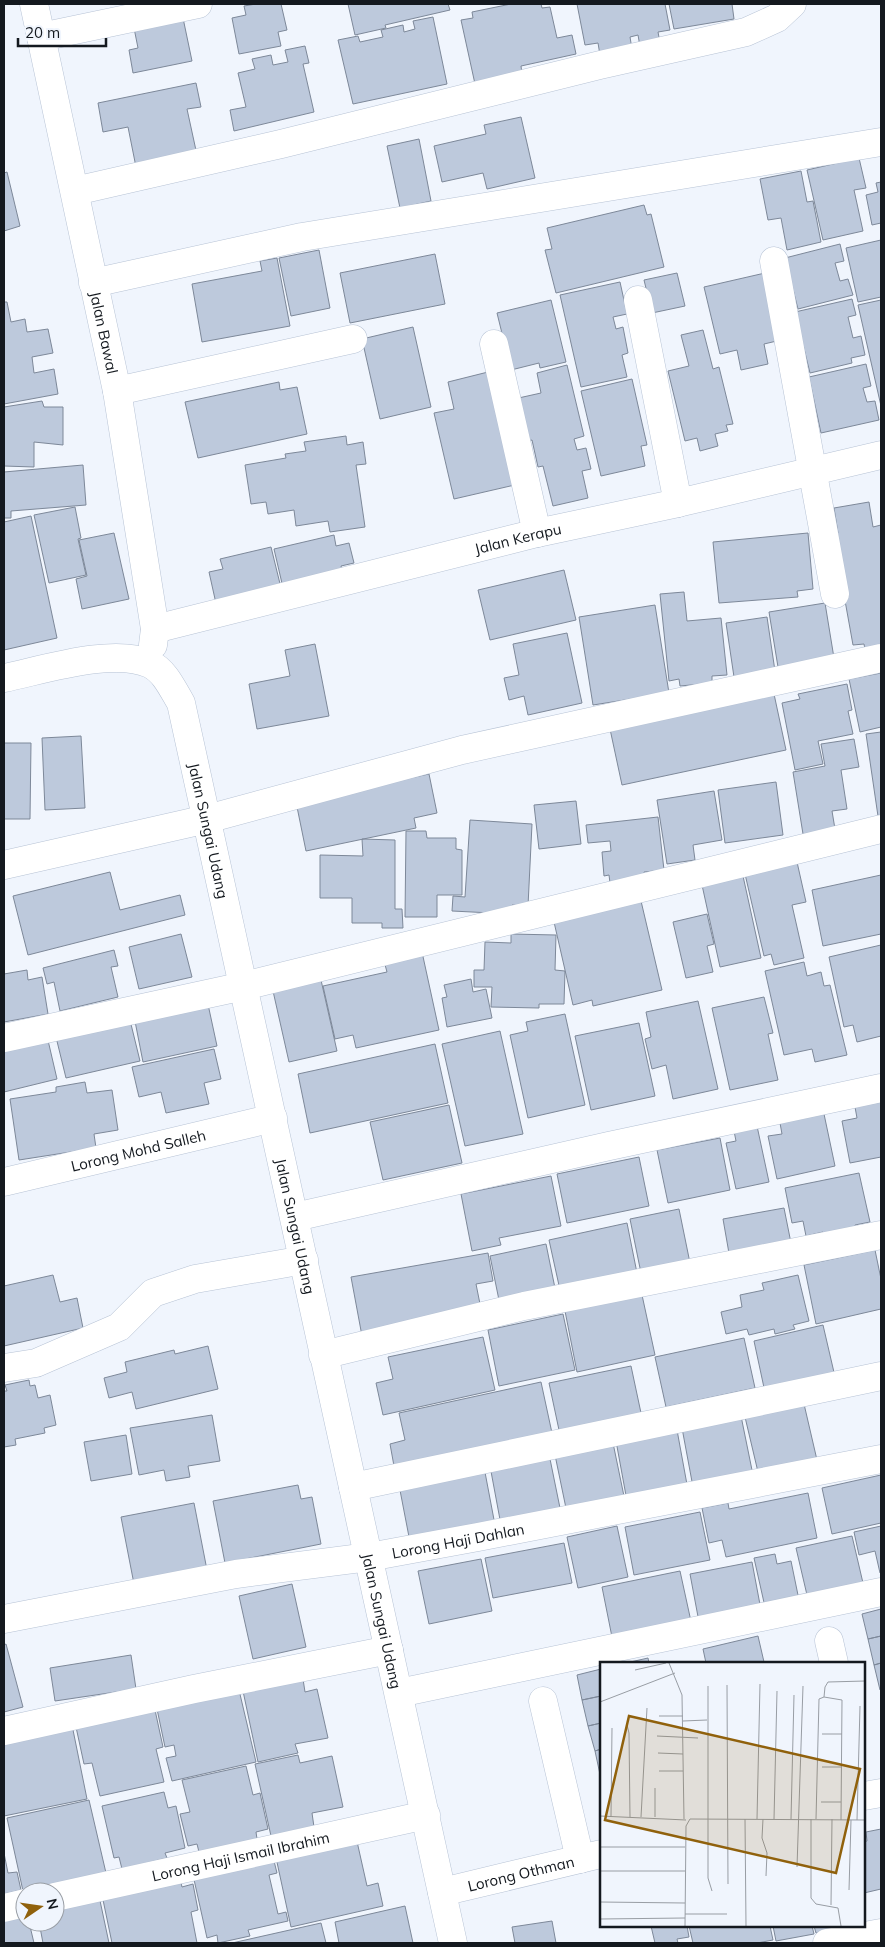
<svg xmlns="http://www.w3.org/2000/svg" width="885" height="1947" font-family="Mulish,sans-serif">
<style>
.building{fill:#bdc9dc;stroke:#7d8899}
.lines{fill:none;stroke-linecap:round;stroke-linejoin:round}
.minor-casing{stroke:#b7c3d5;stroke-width:29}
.minor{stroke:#fff;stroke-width:28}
.labels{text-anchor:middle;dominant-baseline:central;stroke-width:5;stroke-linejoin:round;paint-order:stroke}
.street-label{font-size:15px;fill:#14191f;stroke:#f0f5fd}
.inset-road{fill:none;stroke:#989da4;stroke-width:1}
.view{fill:#90610c;fill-opacity:0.15;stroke:#90610c;stroke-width:2.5}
.inset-edge{fill:none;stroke:#14191f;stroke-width:2.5}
</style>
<rect width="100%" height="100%" fill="#f0f5fd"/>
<path class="building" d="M256,4H281L287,30L278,32L281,46L239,54L232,18L246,15L244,6Z
M348,4H448L450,10L385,25L386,28L355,35Z
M511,4H541L542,8L550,7L557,38L572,35L576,54L521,66L522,74L475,84L461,20L473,18L472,12Z
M577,4H665L670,30L658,32L661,48L641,52L638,35L630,37L633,55L601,61L598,43L585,45Z
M669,4H732L734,19L674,29Z
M433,17L447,84L353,104L338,40L358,36L360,42L383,37L381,30L403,25L404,32L415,29L413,21Z
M183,18L192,61L133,73L129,50L138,48L134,28Z
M305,46L309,63L303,64L314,112L234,131L230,110L246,107L238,73L255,69L252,59L271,55L273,65L288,62L285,50Z
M196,83L201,107L187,109L197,155L136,167L128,127L103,132L98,103Z
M521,117L535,178L487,189L483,173L442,182L434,146L486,134L484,125Z
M419,139L431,201L400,208L387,146Z
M859,158L866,188L854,190L863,231L823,240L807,170Z
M801,171L807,202L813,201L821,242L787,250L781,218L768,220L760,179Z
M7,172L20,226L4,231V173Z
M881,182V223L872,225L866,195L878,192L876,183Z
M644,205L647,215L651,214L664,267L556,293L545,250L552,249L547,228Z
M881,240V297L858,302L846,248Z
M840,244L844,261L835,263L840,281L848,279L853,295L798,309L785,258Z
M319,250L330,308L291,316L279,258Z
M435,254L445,304L350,323L340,273Z
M277,258L290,326L202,342L192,284L262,271L260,261Z
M677,273L685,306L652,313L644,280Z
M765,273L781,340L764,344L768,364L741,370L737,350L720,354L704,287Z
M620,282L627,314L613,317L616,329L623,327L628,353L622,355L627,377L581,387L560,295Z
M852,299L856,315L848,317L853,338L861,336L865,355L851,358L852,363L810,373L795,312Z
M551,300L566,362L540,368L539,363L511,370L497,313Z
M881,300V406L858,305Z
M4,302H7L11,322L25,319L27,332L48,329L53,353L32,357L34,373L54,369L58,394L4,404Z
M413,327L431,407L380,419L362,339Z
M703,330L713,369L719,367L733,424L726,425L728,431L715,434L718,446L700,451L697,438L685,441L668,371L689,366L681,335Z
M866,364L871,386L863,388L867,402L875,401L879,420L821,433L809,377Z
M567,365L584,436L574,439L577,450L586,448L591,469L582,471L588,498L553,506L543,466L538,467L532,440L524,442L514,399L541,393L537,373Z
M492,371L519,484L454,499L434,413L454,409L448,382Z
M632,379L647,445L641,446L645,466L601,476L581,391Z
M279,382L280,390L297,387L307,434L198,458L185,402Z
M42,401L44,407H63V445L34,442V467L4,466V407Z
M346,436L347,445L363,442L366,464L356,465L365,527L330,532L328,521L296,526L294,510L268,514L266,502L251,504L245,465L286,458L285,454L306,451L304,442Z
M83,465L86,505L11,511V518H4V472Z
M869,502L873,527L881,525V653L866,655L864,644L853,645L833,534L838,533L834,508Z
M75,507L81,538L78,539L86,575L49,583L34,515Z
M31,516L57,638L4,650V522Z
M114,533L129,599L82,609L76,579L87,576L79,540Z
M808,533L813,589L797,591L798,597L719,603L713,542Z
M334,535L336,546L349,543L354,563L341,566L344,578L284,592L274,549Z
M271,547L283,596L217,608L209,572L223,569L220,559Z
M564,570L576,620L490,640L478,590Z
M684,592L687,621L721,618L727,675L712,676V683L680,686L679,679L669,681L660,594Z
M825,603L834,658L778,667L769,612Z
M655,605L669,693L593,705L579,617Z
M767,617L775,671L734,677L726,623Z
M567,633L582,703L528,715L524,696L509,700L504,678L519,675L513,644Z
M315,644L329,716L257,729L249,684L290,676L285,650Z
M881,673V727L860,732L849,679Z
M847,684L852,710L848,711L853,734L818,741L823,764L795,770L782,703L800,699L798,694Z
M774,694L786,750L622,785L610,729Z
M881,732V823H879L866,734Z
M81,736L85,808L45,810L42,738Z
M854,739L859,767L841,770L847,809L832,811L835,829L803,834L793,772L825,766L821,744Z
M4,743H31L30,819H4Z
M429,774L437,813L414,818L416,828L306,851L296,802Z
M776,782L783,835L725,843L718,790Z
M714,791L722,840L693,845L695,860L667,864L657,800Z
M576,801L581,844L539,849L534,805Z
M658,817L664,870L644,872L645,879L610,883L609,875L604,876L602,852L611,851L610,841L588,843L586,825Z
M470,820L532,824L528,906L512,905V914L452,911L453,896L465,897Z
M406,831H426L427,838H456V849L462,850V895H437V917H405Z
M362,839L395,840V909H402L403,928H382V923H352V898H320V855L363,856Z
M797,862L806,902L792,905L804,958L774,965L771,954L764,956L745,874Z
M110,872L120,910L180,895L185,915L28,955L13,896Z
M881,875V934L823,946L812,890Z
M743,876L761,958L720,967L702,885Z
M641,901L662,990L593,1006L592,1000L573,1005L554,922Z
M707,914L714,944L707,946L713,972L686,978L673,922Z
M181,934L192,977L139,989L129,947Z
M511,934L556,935L555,970L565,971L564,1004H539V1008L491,1007L492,987H474V970H484L485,942L511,943Z
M881,945V1036L857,1042L853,1025L844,1027L829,957Z
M114,950L118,966L111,967L118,997L60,1011L54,982L47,984L43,968Z
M422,952L439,1030L356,1048L353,1035L335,1039L323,986L387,972L384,961Z
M804,962L807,976L821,972L824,986L830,985L847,1055L815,1062L812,1049L784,1055L765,971Z
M27,970L28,980L42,977L48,1014L4,1022V974Z
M471,979L473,992L486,989L492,1018L447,1027L442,998L447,997L444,985Z
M321,980L337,1051L289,1062L273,991Z
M206,995L217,1046L143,1062L133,1011Z
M764,997L773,1033L768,1034L778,1080L730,1090L712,1008Z
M698,1001L718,1089L673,1099L666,1065L652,1069L645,1039L651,1037L646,1012Z
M565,1014L585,1105L528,1118L510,1035L528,1031L526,1022Z
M129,1016L140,1061L66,1078L55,1033Z
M639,1023L655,1096L591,1110L575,1036Z
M500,1031L523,1134L465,1146L442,1044Z
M47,1036L57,1079L4,1092V1051Z
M435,1044L448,1103L310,1133L298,1074Z
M214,1049L221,1079L204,1083L209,1104L166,1113L161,1092L139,1097L132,1067Z
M85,1082L87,1093L112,1090L118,1130L94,1134L96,1148L19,1160L10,1099L56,1092V1087Z
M881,1102V1157L850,1163L842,1121L857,1118L855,1107Z
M449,1105L462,1163L383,1180L370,1122Z
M824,1114L835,1166L777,1179L768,1136L782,1134L780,1123Z
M757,1126L769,1182L736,1189L726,1143L736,1141L734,1131Z
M720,1138L730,1190L668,1203L657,1150Z
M639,1157L649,1206L567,1223L557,1174Z
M859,1173L870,1222L855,1225L857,1236L825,1242L823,1232L806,1236L803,1221L792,1223L785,1188Z
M551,1176L561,1226L499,1238L501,1245L472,1251L461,1194Z
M784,1208L792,1248L730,1259L723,1219Z
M679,1209L690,1263L641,1273L630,1219Z
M627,1223L637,1273L560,1290L549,1240Z
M546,1244L556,1293L500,1305L490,1256Z
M875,1250L881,1279V1309L816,1324L804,1265Z
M488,1253L493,1281L476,1284L482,1314L362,1336L351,1277Z
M53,1275L60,1302L77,1298L83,1328L4,1346V1286Z
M798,1275L809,1321L793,1325L795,1329L775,1334L774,1329L749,1335L747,1329L726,1334L721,1312L742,1307L740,1295L764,1290L762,1283Z
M642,1295L655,1355L577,1372L565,1311Z
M563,1314L575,1370L499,1386L488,1330Z
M823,1325L836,1381L766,1397L754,1341Z
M483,1337L495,1390L383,1415L376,1383L393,1379L388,1357Z
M744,1338L755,1388L666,1407L655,1357Z
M208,1346L218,1389L136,1409L132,1392L109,1398L104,1378L127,1372L125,1362L174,1350L175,1354Z
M631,1366L641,1413L559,1430L549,1383Z
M29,1380L30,1386L35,1385L38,1398L50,1395L56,1425L44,1428L45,1433L15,1439L16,1445L4,1447V1391H7L5,1385Z
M541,1382L552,1433L394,1466L390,1444L405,1440L399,1413Z
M804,1404L817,1460L758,1472L745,1417Z
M212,1415L220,1461L188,1466L190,1477L166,1481L164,1470L139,1475L130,1428Z
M741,1416L753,1475L693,1487L682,1428Z
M677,1430L688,1490L627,1501L616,1441Z
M126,1435L132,1474L91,1481L84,1442Z
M613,1443L625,1501L567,1513L555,1455Z
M549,1454L561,1513L501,1525L490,1466Z
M484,1467L495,1525L410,1542L399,1485Z
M881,1475V1523L832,1534L822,1488Z
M298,1485L301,1499L312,1497L321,1544L225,1563L213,1501Z
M808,1493L817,1538L726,1557L722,1540L709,1543L702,1508L728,1503L729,1509Z
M194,1503L207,1570L134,1584L121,1517Z
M700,1512L710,1560L634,1575L625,1527Z
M617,1526L628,1577L578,1588L567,1537Z
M881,1526V1572L880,1573L875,1551L859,1555L854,1532Z
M852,1536L863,1583L807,1595L796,1548Z
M564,1543L572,1583L493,1598L485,1558Z
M775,1554L777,1564L791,1561L799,1600L765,1607L754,1558Z
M481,1559L492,1611L429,1624L418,1571Z
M752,1562L761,1610L699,1622L690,1574Z
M680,1571L692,1626L613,1642L602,1587Z
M292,1584L306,1647L253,1659L239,1596Z
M881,1609V1636L868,1639L862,1614Z
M758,1636L764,1662L757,1663H706L703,1649Z
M881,1636V1663L874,1665L868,1639Z
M6,1644L23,1707L4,1712V1645Z
M131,1655L136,1689L55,1701L50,1668Z
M648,1658L649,1663H626Z
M881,1663V1689L880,1690L874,1665Z
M601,1669V1696L582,1700L577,1675Z
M303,1679L305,1692L317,1689L328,1738L295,1744L298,1753L258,1762L243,1691Z
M239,1690L256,1762L172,1781L166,1758L176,1756L174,1745L165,1747L157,1709Z
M601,1696V1723L588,1726L582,1700Z
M155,1710L163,1747L156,1749L164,1782L100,1796L92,1763L84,1764L76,1727Z
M601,1723V1749L595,1751L588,1726Z
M72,1725L87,1799L4,1816V1739Z
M601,1749V1779L595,1751Z
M298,1755L300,1763L332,1756L343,1807L312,1813L314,1827L271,1836L255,1764Z
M246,1766L253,1795L260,1793L268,1829L256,1832L257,1839L199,1852L197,1844L188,1846L180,1814L190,1812L182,1780Z
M164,1792L168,1808L176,1806L185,1848L165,1853L167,1858L122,1869L119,1857L114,1858L102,1806Z
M89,1800L106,1873L23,1891L7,1818Z
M881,1829V1889L864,1893V1842L867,1841L866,1832Z
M356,1837L367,1886L378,1883L383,1906L291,1927L275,1853Z
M4,1853L8,1873L17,1872L21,1890L4,1894Z
M273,1857L277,1873L269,1875L278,1914L286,1912L288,1921L248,1930L250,1936L218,1943L217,1935L207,1938L193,1875Z
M180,1879L182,1887L193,1884L198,1910L191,1912L197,1943H112L102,1895Z
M99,1896L109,1943H43L39,1922H55V1905Z
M405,1906L413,1943H339L335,1922Z
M25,1913V1922H29L34,1943H4V1914Z
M552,1921L556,1943H515L512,1927Z
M321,1923L326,1943H232Z
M651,1926H687L689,1937L677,1939L678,1943H655Z
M689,1926H770L773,1940L757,1943H693Z
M773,1926H812L814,1934L776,1941Z
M814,1926H849L816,1933Z"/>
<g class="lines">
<defs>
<g id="minor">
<path id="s1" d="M34,4L117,391L155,629L153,645"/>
<path d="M41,37L198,4"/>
<path d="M75,191L281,144L600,65L746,32L777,18L792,4"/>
<path d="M774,261L835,594"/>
<path d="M93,283L302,237L881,142"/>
<path d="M638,300L678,503"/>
<path d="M494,344L537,533"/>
<path d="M117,391L353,339"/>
<path id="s2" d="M155,629L537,533L678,503L881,455"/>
<path id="s3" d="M4,678C43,670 114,647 150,664C165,671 173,690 181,703L453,1943"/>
<path d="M4,865L207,819L462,750L881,658"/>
<path d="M4,1038L244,986L881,829"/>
<path id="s4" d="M4,1182L273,1118"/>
<path d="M295,1217L609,1146L881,1088"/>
<path d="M323,1355L524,1306L881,1235"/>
<path d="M4,1368L36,1363L119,1327L153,1293L195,1279L304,1260"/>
<path d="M353,1487L881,1376"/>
<path id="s5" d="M4,1619L236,1574L369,1557L478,1537L881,1459"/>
<path d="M829,1641L834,1663"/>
<path d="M399,1693L881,1592"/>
<path d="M543,1701L580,1859"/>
<path d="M4,1731L194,1689L389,1650"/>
<path d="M864,1796L881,1793"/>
<path id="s6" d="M442,1892L601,1854"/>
<path id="s7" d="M55,1897L426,1815"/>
<path d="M4,1908L25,1903"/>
<path d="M827,1943L881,1933"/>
</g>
</defs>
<use href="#minor" class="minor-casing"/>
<use href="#minor" class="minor"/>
</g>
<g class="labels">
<g class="street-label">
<text stroke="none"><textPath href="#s1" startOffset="336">Jalan Bawal</textPath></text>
<text stroke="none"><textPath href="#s2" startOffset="374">Jalan Kerapu</textPath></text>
<text stroke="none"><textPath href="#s3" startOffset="330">Jalan Sungai Udang</textPath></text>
<text stroke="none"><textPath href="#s4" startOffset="138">Lorong Mohd Salleh</textPath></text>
<text stroke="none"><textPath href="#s3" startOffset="735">Jalan Sungai Udang</textPath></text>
<text stroke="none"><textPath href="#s5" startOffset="461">Lorong Haji Dahlan</textPath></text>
<text stroke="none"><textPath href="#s3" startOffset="1139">Jalan Sungai Udang</textPath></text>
<text stroke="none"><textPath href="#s7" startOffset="190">Lorong Haji Ismail Ibrahim</textPath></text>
<text stroke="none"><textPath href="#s6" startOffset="81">Lorong Othman</textPath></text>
</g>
</g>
<g transform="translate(600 1662)">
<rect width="265" height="265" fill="#f0f5fd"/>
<path class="inset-road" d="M69,1L82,33L84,157M35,8L66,1M127,23L128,222M108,24V216L112,229M0,40L75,11M59,54H83M83,59L107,58M27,63L29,71L30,155M222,72H242M57,74L98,76M58,91L83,92M222,105H241M59,109H83M221,140H241M0,154L86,158M11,154L12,66M41,155L47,46M55,155V126M145,157L146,264M157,157L160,22M163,157L162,176L167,191L166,214M174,157L177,29M191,157L194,33M211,157V236L216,242L238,246L241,264M216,157L219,37L224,35M241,158L242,38L224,35L225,25L228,20L265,19M257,158L260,44M0,185H85M197,205L203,24M0,209H85M249,228L251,158M0,240L85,241M231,243L232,157M85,252H127M0,257L85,256M85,264L86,164L90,157L265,158"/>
<path class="view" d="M29,54L260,107L236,211L5,158Z"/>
<rect width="265" height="265" class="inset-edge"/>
</g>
<rect width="885" height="1947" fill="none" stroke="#14191f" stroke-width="10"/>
<g transform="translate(40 1907) rotate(77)"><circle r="24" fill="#f0f5fd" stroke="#989da4"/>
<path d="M0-4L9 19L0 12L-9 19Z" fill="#90610c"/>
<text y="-8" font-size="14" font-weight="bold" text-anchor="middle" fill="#14191f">N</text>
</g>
<path d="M18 38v8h88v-8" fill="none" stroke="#14191f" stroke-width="2.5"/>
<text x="25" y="38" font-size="15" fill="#14191f" stroke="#f0f5fd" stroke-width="4" paint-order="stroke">20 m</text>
</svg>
